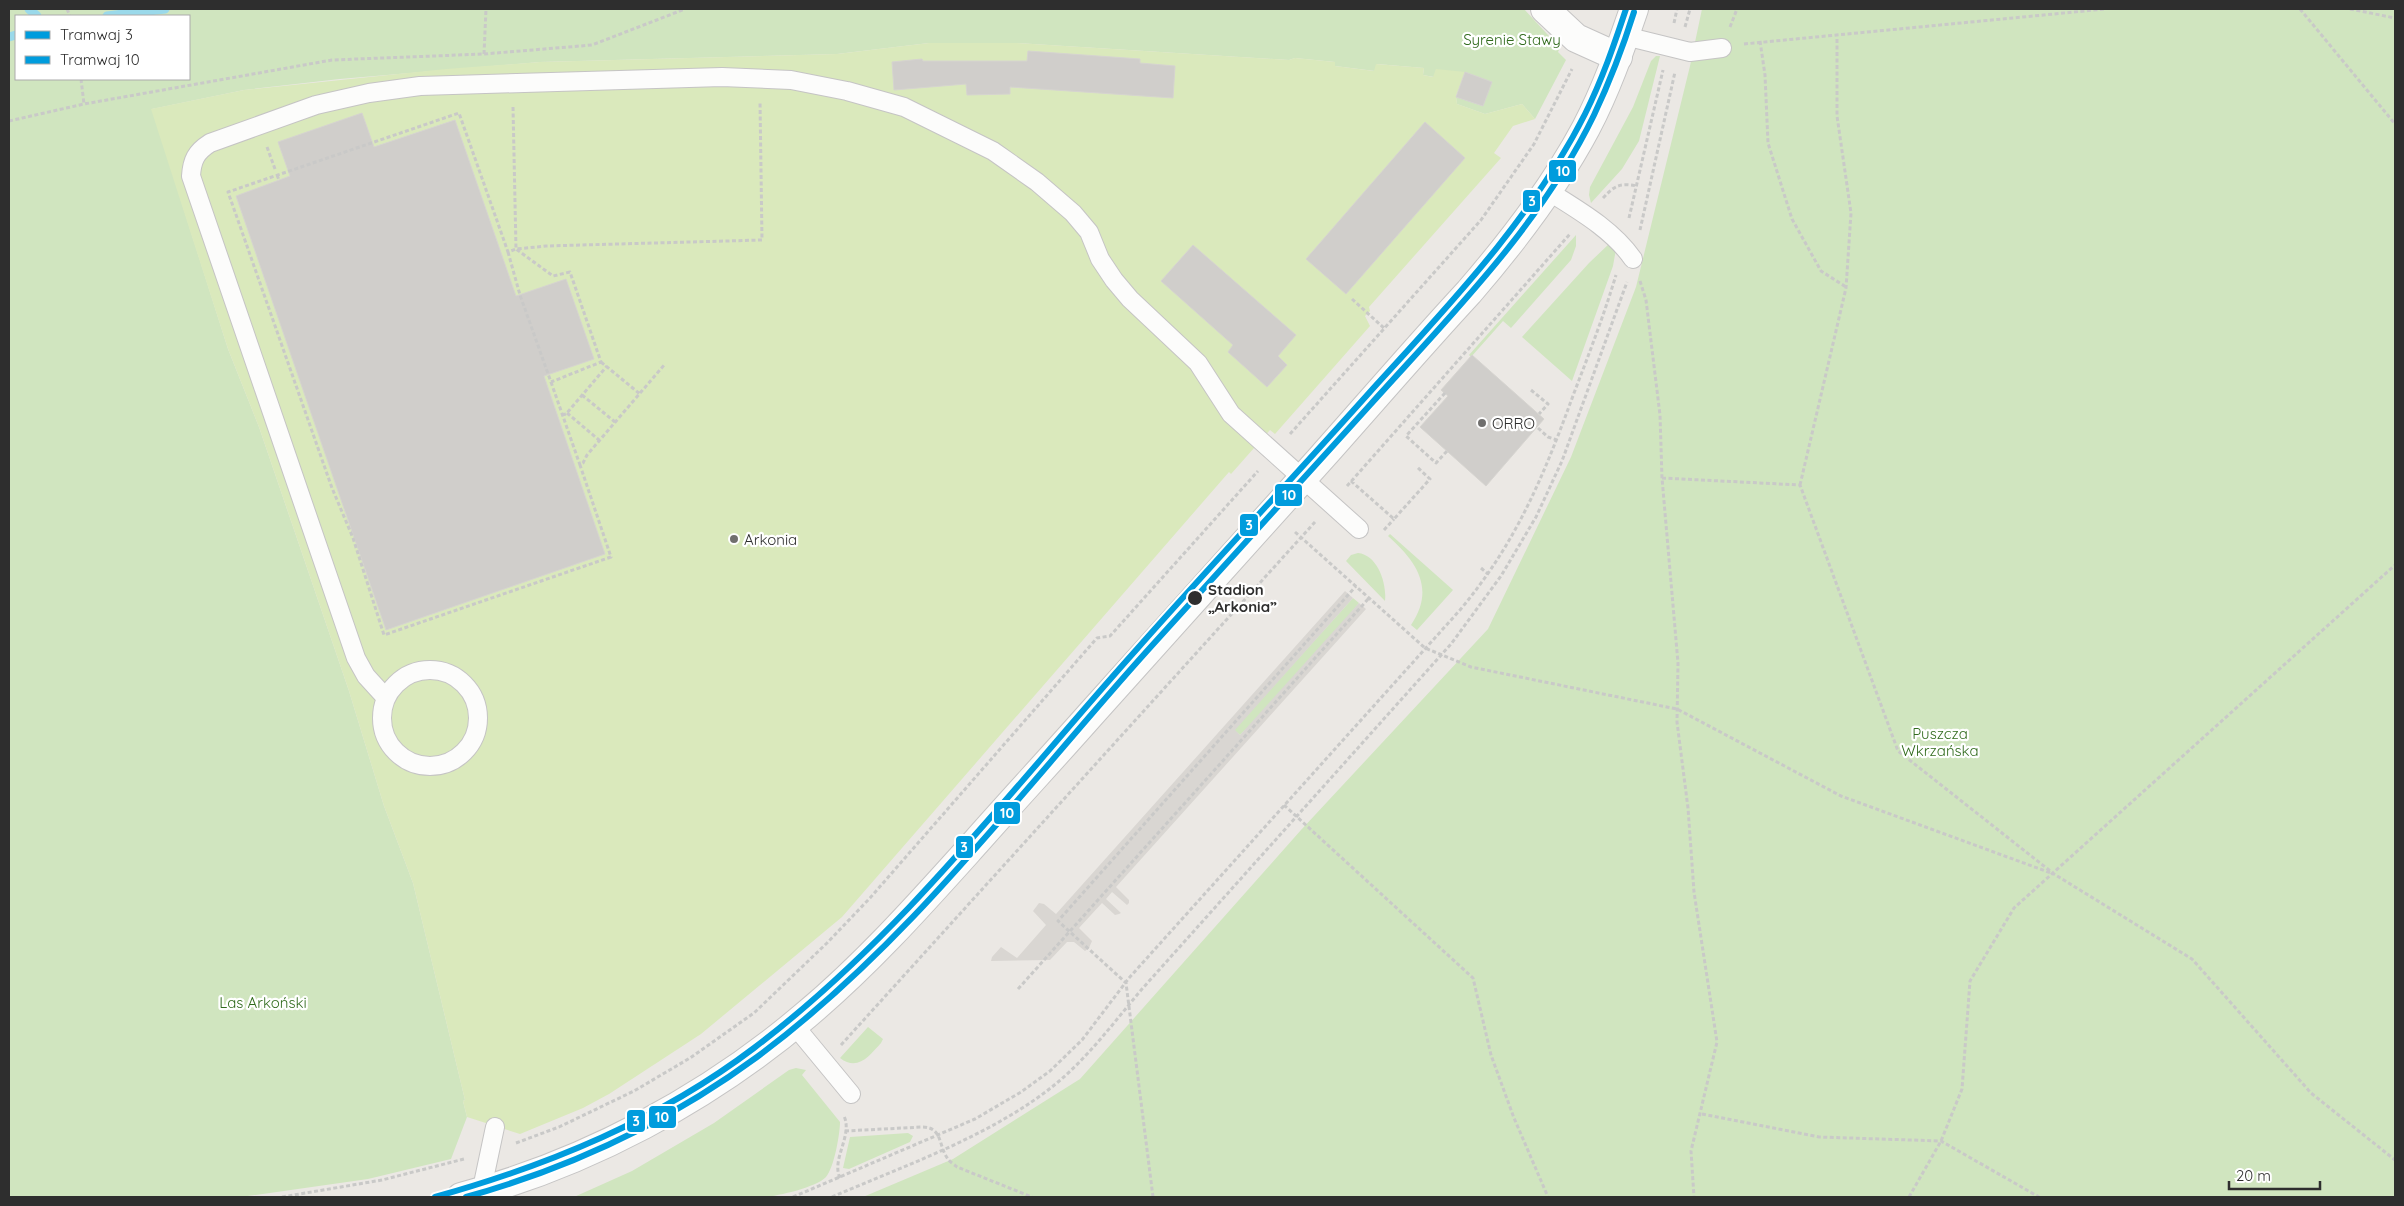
<svg xmlns="http://www.w3.org/2000/svg" width="2404" height="1206" font-family="Quicksand,sans-serif">
<style>
.green{fill:#d0e5bf;fill-rule:evenodd}
.pitch{fill:#dae9bc}
.plaza{fill:#d9d6d2}
.lines{fill:none;stroke-linecap:round;stroke-linejoin:round}
.stream{stroke:#9ad9ea;stroke-width:9}
.building{fill:#d0cecb;stroke:#d6d4d0}
.service-casing{stroke:#c5c4c4;stroke-width:20}
.minor-casing{stroke:#c5c4c4;stroke-width:30}
.tertiary-casing{stroke:#c5c4c4;stroke-width:30}
.path{stroke:#c9c9c8;stroke-width:3;stroke-dasharray:4 2.5;stroke-linecap:butt}
.service{stroke:#fcfcfb;stroke-width:18}
.minor{stroke:#fcfcfb;stroke-width:28}
.tertiary{stroke:#fcfcfb;stroke-width:28}
.tram-1-casing{stroke:#fff;stroke-width:10}
.tram-2-casing{stroke:#fff;stroke-width:10}
.tram-1{stroke:#009cdd;stroke-width:6}
.tram-2{stroke:#009cdd;stroke-width:6}
.poi-dot{fill:#706f6e;stroke:#fff;stroke-width:2}
.stop-dot{fill:#2e2e2e;stroke:#fff;stroke-width:2}
.labels{text-anchor:middle;dominant-baseline:central;stroke-width:4.5;stroke-linejoin:round;paint-order:stroke}
.park-label{font-size:15px;fill:#316b1d;stroke:#fff}
.poi-label{font-size:15px;fill:#2e2e2e;stroke:#fff;text-anchor:start}
.stop-label{font-size:15px;font-weight:bold;fill:#2e2e2e;stroke:#fff;text-anchor:start}
.line-badge{stroke:#fff;stroke-width:2}
.badge-label{font-size:14px;text-anchor:middle;font-weight:bold;fill:#fff}
</style>
<rect width="100%" height="100%" fill="#ebe8e4"/>
<path class="green" d="M9,9H1524L1560,48L1558,52L1566,60L1535,119L1522,104L1485,114L1457,104L1456,97L1465,73L1436,70L1434,77L1423,75L1424,68L1377,64L1375,71L1335,66V62L1295,58L1289,60L1017,43H929L837,54L540,62L340,79L244,90L152,109L228,349L259,427L349,691L384,806L413,883L465,1100L463,1101L467,1117L451,1159L368,1179L241,1197H9ZM16,16H189V79H16Z
M1702,9H2395V1197H863L953,1159L1080,1079L1301,830L1488,629L1571,457L1636,287L1690,66Z
M1656,56H1660L1639,141L1622,169L1591,203L1589,195L1590,187L1633,107L1651,61Z
M1576,235V246L1571,260L1511,328L1503,321L1471,357L1469,355Z
M1610,243L1616,249L1613,266L1572,381L1522,337L1589,263Z
M1390,534L1453,590L1417,630L1411,625C1436,588 1416,561 1388,536Z
M1358,553C1378,555 1387,584 1385,601L1346,561L1351,555Z
M1353,598L1359,603L1301,673L1240,735L1234,730Z
M868,1027L883,1039L881,1043C870,1055 858,1072 840,1058Z
M796,1068L806,1070L802,1075L840,1122C840,1134 834,1168 826,1177C817,1187 778,1196 765,1197C702,1201 637,1197 574,1197L632,1171L714,1123L789,1070Z
M908,1133L913,1136L910,1142L849,1169L843,1168L850,1137Z"/>
<path class="pitch" d="M929,43H1017L1289,60L1295,58L1335,62V66L1374,71L1376,64L1424,68L1423,75L1433,77L1436,69L1465,72L1456,96L1457,104L1485,114L1522,104L1535,119L1513,126L1494,153L1501,158L1369,307L1370,311L1365,316L1370,326L1275,434L1270,430L1231,474L1229,472L842,917L701,1034L609,1094L583,1108L520,1134L467,1117L463,1101L465,1100L413,883L384,806L349,691L259,427L228,349L151,109L244,90L446,69L540,62L837,54Z"/>
<path class="plaza" d="M1345,591L1353,598L1235,730L1240,735L1359,603L1366,609L1116,887L1129,900V903L1127,905L1112,892L1106,899L1121,913L1119,914L1115,915L1102,903L1079,928L1092,941L1089,948L1085,951L1074,942H1067L1050,960L991,961L992,957L1001,947L1017,958L1046,925L1033,911L1039,903L1044,904L1056,914Z"/>
<g class="lines">
<path class="stream" d="M29,9L37,16
M107,16L165,9
M9,37L16,35"/>
</g>
<path class="building" d="M1028,51L1140,59V63L1175,66L1173,98L1010,87V94L967,95L966,84L894,90L892,62L922,59L923,61H1027Z
M1465,72L1492,82L1483,106L1456,97Z
M362,113L374,147L455,120L516,296L566,279L594,359L544,376L605,554L386,630L236,196L290,176L278,142Z
M1425,122L1465,158L1346,294L1306,259Z
M1193,245L1296,335L1278,356L1287,365L1267,387L1228,352L1233,345L1161,281Z
M1472,355L1544,419L1486,486L1420,427L1448,396L1441,390Z"/>
<g class="lines">
<defs>
<path id="service" d="M1625,36L1690,52L1722,48
M1548,191C1578,210 1612,229 1633,259
M382 718a48 48 0 1 1 96 0a48 48 0 1 1-96 0Z
M386,698L366,676L356,658L191,176C192,160 196,152 210,143L316,105L369,93L420,86L722,77L791,80L847,91L904,107L993,151L1037,182L1073,213L1089,232L1100,259L1114,280L1130,299L1198,363L1231,414L1359,529
M794,1025L851,1094
M484,1197V1179L495,1127"/>
<path id="minor" d="M1545,9L1576,38L1618,57"/>
<path id="tertiary" d="M461,1197C587,1163 707,1099 806,1015C868,963 922,902 976,842C1014,799 1053,757 1091,714C1168,628 1245,543 1322,457C1371,402 1419,346 1469,292C1513,241 1554,188 1586,128C1606,90 1620,50 1634,9"/>
</defs>
<use href="#service" class="service-casing"/>
<use href="#minor" class="minor-casing"/>
<use href="#tertiary" class="tertiary-casing"/>
<path class="path" d="M67,9L70,16
M2300,9L2395,124
M2350,9L2395,18
M1674,23L1677,9
M1685,27L1690,9
M1730,27L1737,9
M1760,41L1765,75L1768,143L1792,219L1821,271L1846,287
M1744,44L2105,9
M484,54L486,9
M81,79L84,104
M513,107L516,249L508,252L459,113L228,192L332,488L353,538L384,635L611,557L580,465
M9,121L84,104L332,60L484,54L592,45L685,9
M267,147L275,169
M277,175L279,180
M1603,198C1615,185 1620,183 1637,186
M1629,218L1663,70
M1640,230L1675,72
M508,252L520,295L551,382L601,362L570,272L553,276L516,249L546,246L762,240L760,101
M1640,281L1646,300L1660,415L1662,478L1678,663L1677,722L1688,808L1694,892L1717,1042L1691,1151L1694,1197
M1352,299L1385,329
M601,362L640,394
M551,382L580,465L583,463L587,455L665,364
M1531,390L1548,404L1539,414
M1445,393L1406,436L1436,463L1447,451
M582,395L615,422
M567,413L599,440
M562,415L566,414L607,366
M1538,428L1548,437L1557,440
M1290,434L1481,220L1534,144L1572,69
M1662,478L1800,485L1898,751L2054,874L2192,959L2311,1093L2395,1160
M1351,481L1394,519L1430,479L1417,467
M1800,485L1846,288L1851,213L1837,116V34
M1347,486L1570,234
M1384,530L1394,519
M1295,532L1425,648L1471,667L1677,709L1841,796L2051,873
M1481,568L1488,574
M1284,805L1473,978L1491,1055L1514,1118L1548,1197
M1018,989L1369,598
M841,1045L1315,522
M1702,1114L1819,1137L1941,1141L2039,1197
M845,1131L922,1127C943,1127 938,1146 948,1159C950,1162 955,1165 957,1167L1032,1197
M516,1143L559,1127L634,1091L690,1058L754,1013L827,943L870,898L1097,638L1110,636L1258,471
M840,1178C831,1159 853,1136 844,1116
M282,1197L382,1180L464,1159
M793,1197L975,1119L1021,1092L1050,1071L1082,1040L1129,978L1460,610C1517,542 1544,475 1574,393C1589,354 1604,315 1616,275
M832,1197C906,1165 996,1134 1058,1082C1090,1055 1115,1021 1142,989L1451,644L1501,576L1536,517L1562,461L1627,282
M1153,1197L1126,983L1058,921L1356,586
M1909,1197L1941,1141L1962,1089L1970,981L2014,908L2395,565"/>
<use href="#service" class="service"/>
<use href="#minor" class="minor"/>
<use href="#tertiary" class="tertiary"/>
<defs>
<path id="tram-1" d="M435,1197C549,1165 659,1120 754,1048C902,936 1014,786 1137,649C1213,563 1292,479 1369,393C1448,306 1532,219 1585,114C1602,80 1614,45 1626,9"/>
<path id="tram-2" d="M466,1197C570,1168 670,1121 757,1057C908,945 1022,790 1147,651C1221,569 1296,487 1370,405C1451,315 1541,225 1594,115C1610,81 1623,47 1634,12"/>
</defs>
<use href="#tram-1" class="tram-1-casing"/>
<use href="#tram-2" class="tram-2-casing"/>
<use href="#tram-1" class="tram-1"/>
<use href="#tram-2" class="tram-2"/>
</g>
<g class="poi-dot">
<circle cx="1482" cy="423" r="5"/>
<circle cx="734" cy="539" r="5"/>
</g>
<circle class="stop-dot" cx="1195" cy="598" r="8"/>
<g class="labels">
<g class="park-label">
<text x="1512" y="39">Syrenie Stawy</text>
<text x="1940" y="733">Puszcza<tspan x="1940" dy="17">Wkrzańska</tspan></text>
<text x="263" y="1002">Las Arkoński</text>
</g>
<g class="poi-label">
<text x="1492" y="423">ORRO</text>
<text x="744" y="539">Arkonia</text>
</g>
<g class="stop-label">
<text x="1208" y="589">Stadion<tspan x="1208" dy="17">„Arkonia”</tspan></text>
</g>
</g>
<g class="line-badge">
<rect x="1548" y="159" width="29" height="24" rx="5" fill="#009cdd"/>
<rect x="1522" y="189" width="19" height="24" rx="5" fill="#009cdd"/>
<rect x="1274" y="483" width="29" height="24" rx="5" fill="#009cdd"/>
<rect x="1239" y="513" width="20" height="24" rx="5" fill="#009cdd"/>
<rect x="993" y="801" width="28" height="24" rx="5" fill="#009cdd"/>
<rect x="955" y="835" width="19" height="24" rx="5" fill="#009cdd"/>
<rect x="648" y="1105" width="29" height="24" rx="5" fill="#009cdd"/>
<rect x="626" y="1109" width="20" height="24" rx="5" fill="#009cdd"/>
</g>
<g class="badge-label">
<text x="1563" y="176">10</text>
<text x="1532" y="206">3</text>
<text x="1289" y="500">10</text>
<text x="1249" y="530">3</text>
<text x="1007" y="818">10</text>
<text x="964" y="852">3</text>
<text x="662" y="1122">10</text>
<text x="636" y="1126">3</text>
</g>
<rect width="2404" height="1206" fill="none" stroke="#2e2e2e" stroke-width="20"/>
<rect x="15" y="15" width="175" height="65" fill="#ffffff" stroke="#ababab"/>
<rect x="25" y="31" width="25" height="8" fill="#009cdd" stroke="#ababab"/>
<text x="60" y="40" font-size="15" fill="#2e2e2e">Tramwaj 3</text>
<rect x="25" y="56" width="25" height="8" fill="#009cdd" stroke="#ababab"/>
<text x="60" y="65" font-size="15" fill="#2e2e2e">Tramwaj 10</text>
<path d="M2229 1181v8h91v-8" fill="none" stroke="#2e2e2e" stroke-width="2.5"/>
<text x="2236" y="1181" font-size="15" fill="#2e2e2e" stroke="#ffffff" stroke-width="4" paint-order="stroke">20 m</text>
</svg>
